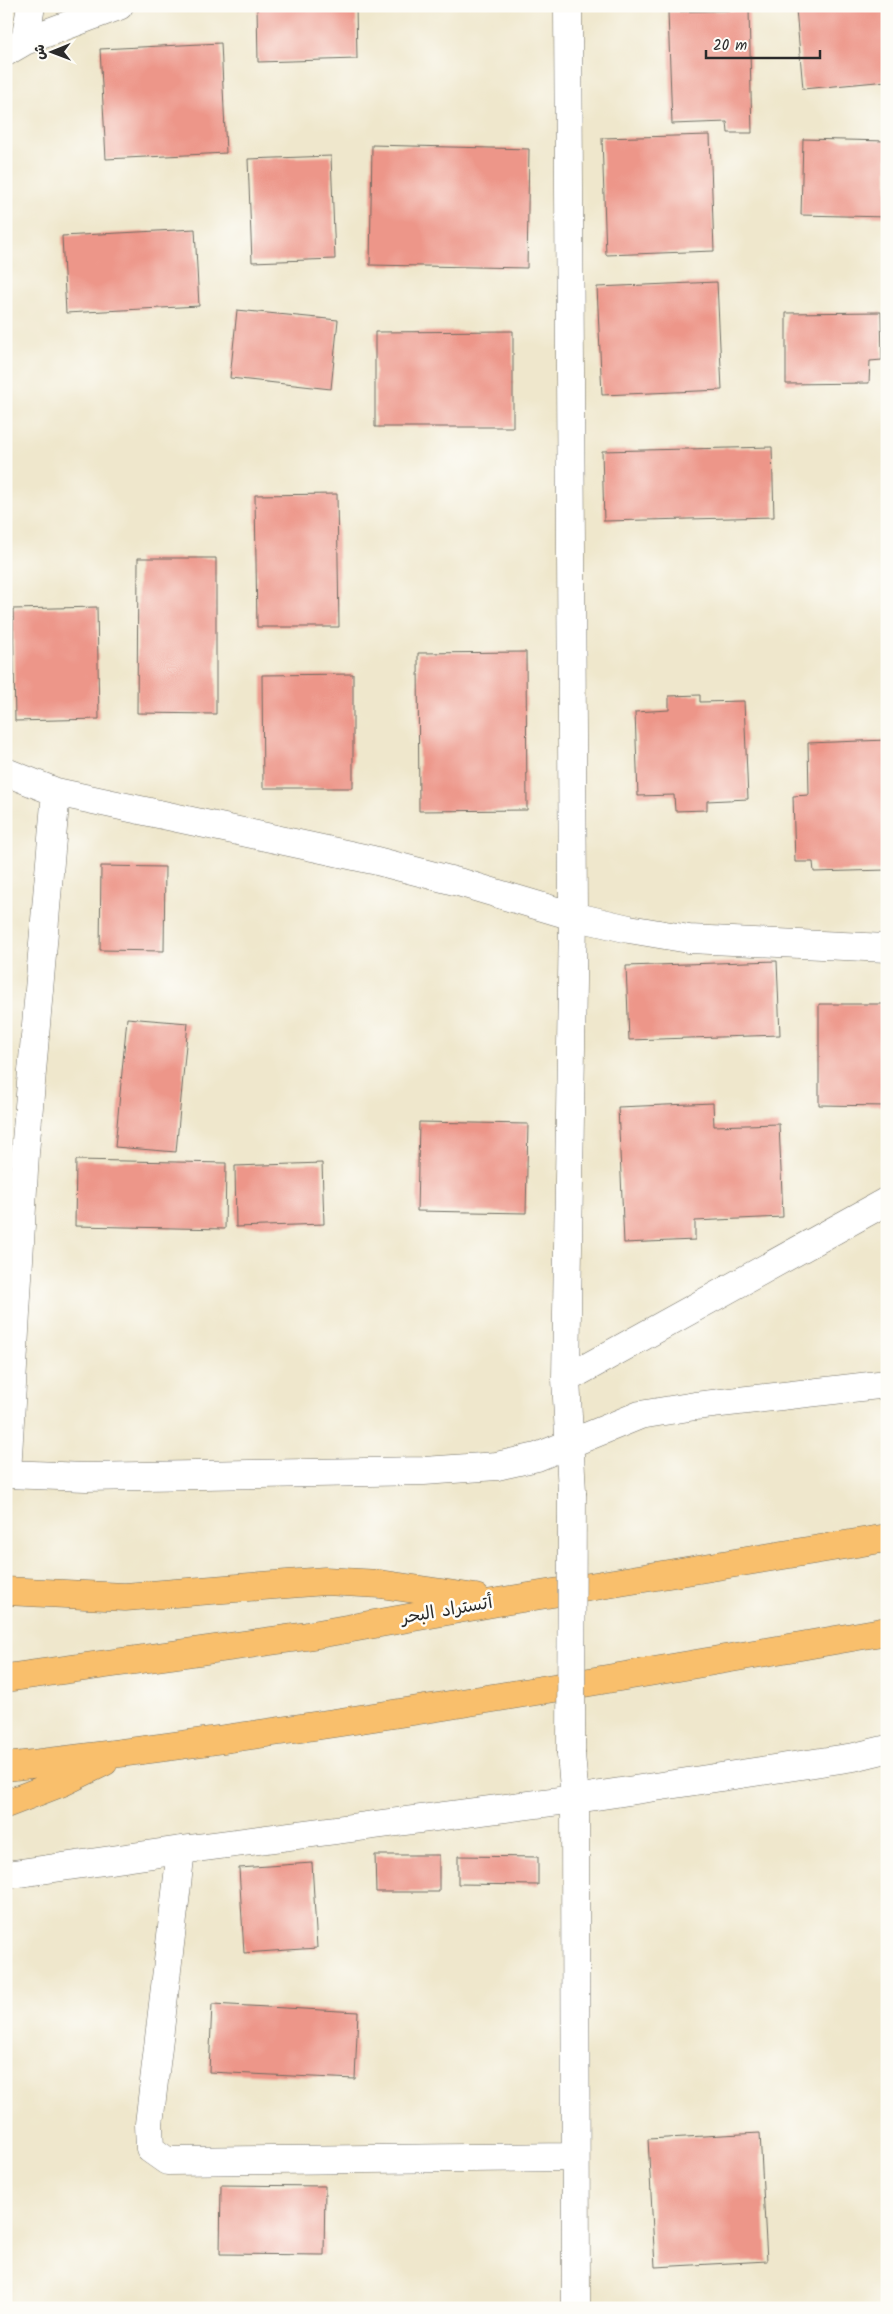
<svg xmlns="http://www.w3.org/2000/svg" width="893" height="2314" font-family="Kalam,'Playpen Sans Arabic',sans-serif">
<style>
.building{fill:#ed9689}
.lines{fill:none;stroke-linecap:round;stroke-linejoin:round}
.minor-casing{stroke:#706d63;stroke-width:29}
.highway-casing{stroke:#706d63;stroke-width:29}
.minor{stroke:#fff;stroke-width:28}
.highway{stroke:#f9bf6c;stroke-width:28}
.minor-bridge-casing{stroke:#706d63;stroke-width:29;stroke-linecap:butt}
.minor-bridge{stroke:#fff;stroke-width:28}
.labels{text-anchor:middle;dominant-baseline:central;stroke-width:5;stroke-linejoin:round;paint-order:stroke}
.street-label{font-size:18px;fill:#2b2b2b;stroke:#fdfcf7}
</style>
<rect width="100%" height="100%" fill="#fdfcf7"/>
<filter id="ink" filterUnits="userSpaceOnUse"><feTurbulence type="fractalNoise" baseFrequency=".02" numOctaves="2"/><feDisplacementMap in="SourceGraphic" scale="10" xChannelSelector="R" yChannelSelector="G"/><feConvolveMatrix kernelMatrix="1 2 1 2 8 2 1 2 1" color-interpolation-filters="sRGB"/></filter>
<filter id="wash" filterUnits="userSpaceOnUse"><feTurbulence type="fractalNoise" baseFrequency=".0096" numOctaves="4" result="noise"/><feDisplacementMap in="SourceGraphic" scale="20" xChannelSelector="R" yChannelSelector="G"/><feGaussianBlur stdDeviation="1.12" result="paint"/><feColorMatrix in="noise" values="0 0 0 0 0 0 0 0 0 0 0 0 0 0 0 0 0 1.4 0 .05"/><feComposite in="paint" operator="in"/></filter>
<g filter="url(#wash)">
<rect width="100%" height="100%" fill="#efe7cc"/>
<g id="blocks">
<path class="building" d="M257,6H356L357,59L258,62Z
M825,6H887V81L803,89L796,9Z
M749,10L752,133H728L727,122L672,124L668,12Z
M221,43L226,153L106,159L100,49Z
M710,135L714,251L606,255L602,138Z
M803,139L887,141V217L801,215Z
M372,145L529,149L527,268L370,265Z
M331,156L335,259L252,262L248,159Z
M195,229L199,306L66,313L62,236Z
M717,282L722,390L602,395L597,287Z
M237,310L338,320L331,389L230,378Z
M881,312L882,360L870,361L869,383L786,384V313Z
M513,331V427H375V332Z
M772,447L774,517L604,521L602,451Z
M337,494L339,627H257L255,495Z
M138,558H216V714L137,713Z
M97,607L99,719L15,721L13,609Z
M526,652L527,810L419,811L418,653Z
M353,674V788H263L262,675Z
M700,695V702L744,701L748,799L707,801V810L675,811L674,795L638,796L635,712L669,710V696Z
M887,740V870L814,872L813,862H795L793,796L809,795L808,743Z
M101,866L165,867L164,951L100,950Z
M777,961L780,1035L629,1040L626,966Z
M819,1004H887V1106L819,1105Z
M127,1018L188,1023L176,1152L115,1147Z
M713,1103L714,1126L779,1124L783,1217L695,1221V1240L624,1243L618,1107Z
M419,1122L528,1124L526,1213L417,1211Z
M76,1160L226,1163L225,1229L75,1226Z
M322,1163L324,1224L236,1227L235,1166Z
M375,1855H439V1892H376Z
M458,1856L538,1857V1885L458,1884Z
M312,1863L317,1948L244,1953L239,1868Z
M212,2004L358,2012L355,2079L209,2072Z
M760,2133L767,2261L655,2267L648,2139Z
M221,2185L325,2186L324,2255L220,2254Z"/>
</g>
</g>
<g filter="url(#ink)">
<use href="#blocks" fill-opacity="0" stroke="#706d63" stroke-width="1"/>
<g class="lines">
<defs>
<path id="minor" d="M568,6L573,916L566,1379L572,1492
M25,41L31,6
M6,52L25,41L119,6
M6,772L56,792L373,860L462,883L573,916L629,929L689,939L887,948
M566,1379L887,1201
M6,1474L86,1477L424,1471L497,1466L537,1457L640,1415L695,1406L887,1384
M7,1474L25,1153L56,792
M571,1754L575,1799L576,2308
M181,1850L149,2124L150,2149L167,2161L575,2157
M6,1875L181,1850L575,1799L854,1757L887,1749"/>
<path id="highway" d="M6,1591L125,1597L325,1581L380,1584L476,1598
M6,1678L307,1636L498,1602L887,1538
M6,1767C302,1733 594,1682 887,1631
M6,1804L63,1782L104,1762"/>
</defs>
<use href="#minor" class="minor-casing"/>
<use href="#highway" class="highway-casing"/>
<use href="#minor" class="minor"/>
<use href="#highway" class="highway"/>
<defs>
<path id="minor-bridge" d="M571,1754L572,1492"/>
</defs>
<use href="#minor-bridge" class="minor-bridge-casing"/>
<use href="#minor-bridge" class="minor-bridge"/>
</g>
</g>
<g class="labels">
<g class="street-label">
<text transform="translate(447 1611) rotate(-10)">أتستراد البحر</text>
</g>
</g>
<rect width="893" height="2314" fill="none" stroke="#fdfcf7" stroke-width="25"/>
<g transform="translate(52 52) rotate(269)" stroke="#fdfcf7" stroke-width="4" paint-order="stroke">
<path d="M0-4L9 19L0 12L-9 19Z" fill="#2b2b2b"/>
<text y="-8" font-size="14" font-weight="bold" text-anchor="middle" fill="#2b2b2b">ش</text>
</g>
<path d="M706 50v8h114v-8" fill="none" stroke="#2b2b2b" stroke-width="2.5"/>
<text x="713" y="50" font-size="15" fill="#2b2b2b" stroke="#fdfcf7" stroke-width="4" paint-order="stroke">20 m</text>
</svg>
